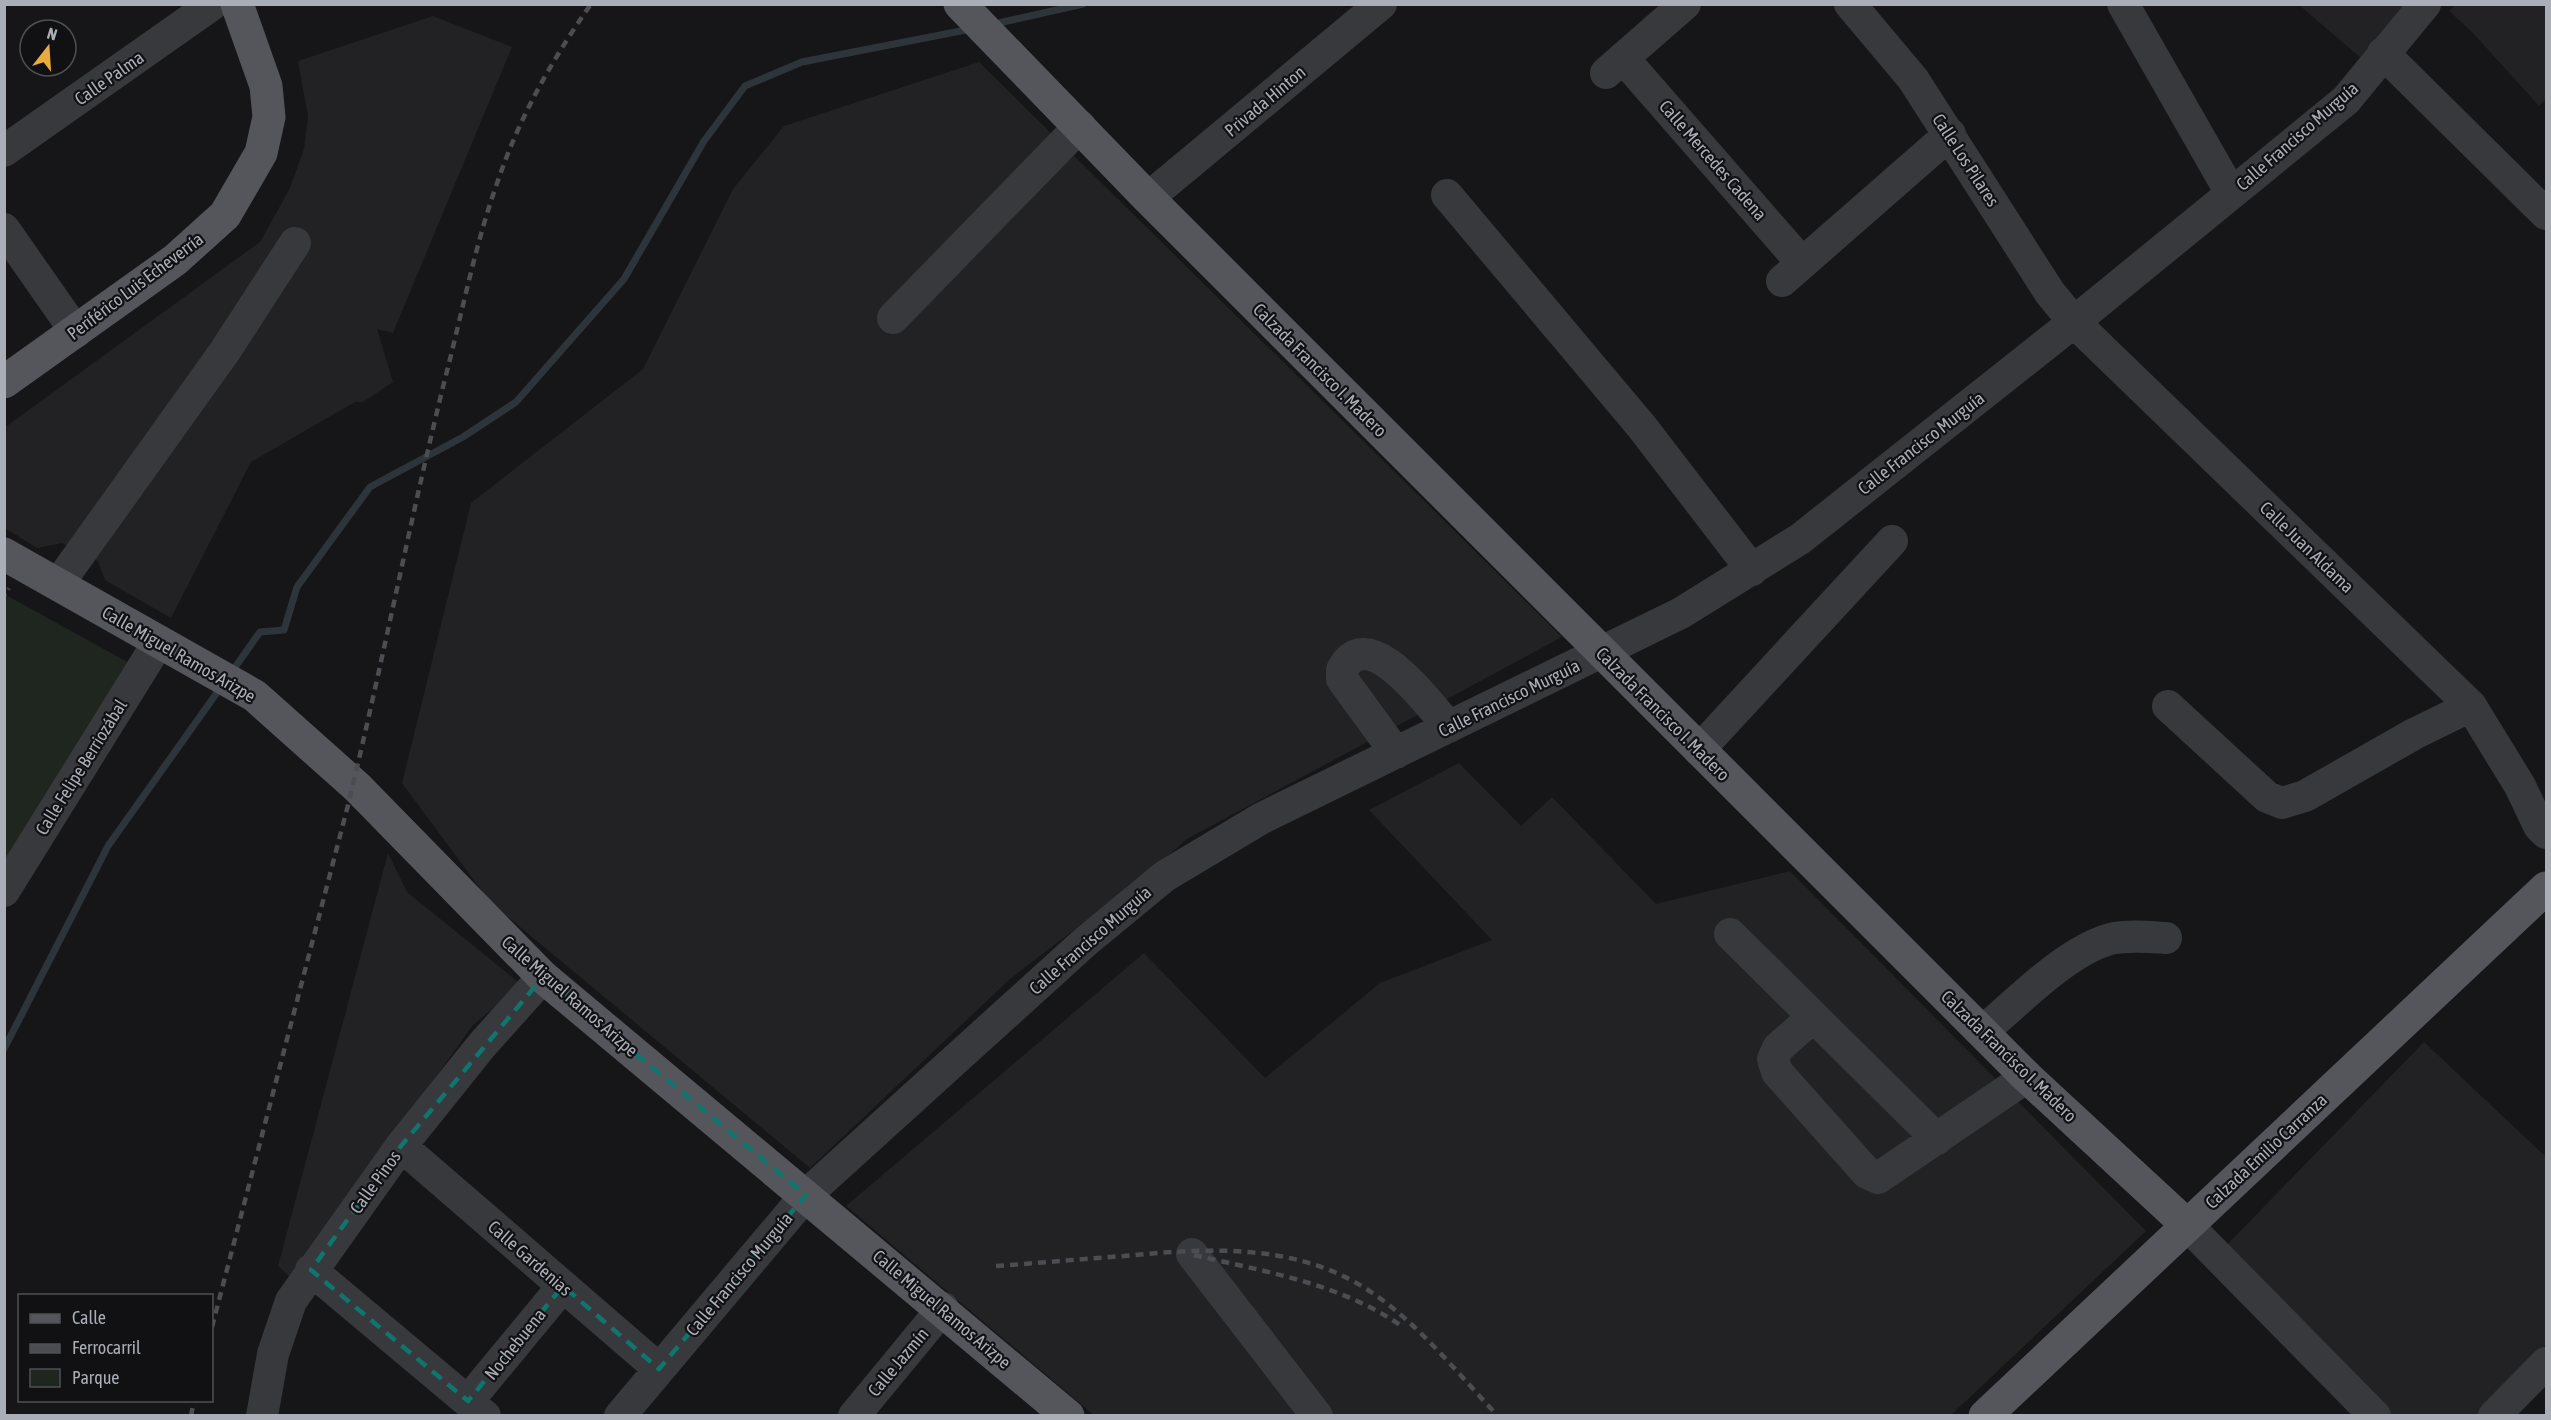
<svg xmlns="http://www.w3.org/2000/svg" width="2551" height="1420" font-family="'Asap Condensed',sans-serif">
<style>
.built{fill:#222225}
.green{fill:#1f261f}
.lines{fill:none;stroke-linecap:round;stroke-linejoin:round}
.stream{stroke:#2d353b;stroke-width:7}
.path{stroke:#3e3f44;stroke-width:4;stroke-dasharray:3 4.5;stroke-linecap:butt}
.minor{stroke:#38393d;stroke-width:32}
.major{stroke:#54565c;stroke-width:33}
.rail{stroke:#4b4d52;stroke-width:4.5;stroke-dasharray:8 6;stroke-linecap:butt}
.marked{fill:none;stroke:#0f766e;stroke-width:4.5;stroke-dasharray:12 8;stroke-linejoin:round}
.labels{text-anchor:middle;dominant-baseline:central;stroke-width:4.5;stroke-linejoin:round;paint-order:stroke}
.street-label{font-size:18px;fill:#a9aeb7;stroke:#111113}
</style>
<rect width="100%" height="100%" fill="#161618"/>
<path class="built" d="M2299,5H2404L2362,59Z
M2455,5H2546V99L2539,106L2472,32L2449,11Z
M433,16L512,47L393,333L377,329L393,382L363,402H355L251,462L171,618L105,580L98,561L62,543L37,548L5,528L4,428L260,242L289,190L304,149L308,116L298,61Z
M979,62L1562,637L1187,839L1147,874L1011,978L810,1168L490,902L402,783L471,503L643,369L733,189L784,126Z
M1459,763L1521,826L1552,797L1656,904L1790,871L2146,1231L1951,1415L1095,1416L846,1206L1144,953L1265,1078L1380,983L1492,940L1369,810Z
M388,853L407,892L522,985L473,1025L292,1279L278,1266Z
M2424,1042L2546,1157V1345L2479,1415H2390L2218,1254Z"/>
<path class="green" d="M4,594L131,664L5,862Z"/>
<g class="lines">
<path class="stream" d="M994,24L1083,4
M231,673L260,632L284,630L297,587L370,487L463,437L516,402L624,279L704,141L745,86L802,62L971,29
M4,1049L108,846L221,687"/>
<path class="path" d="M4,596L9,588"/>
<path class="minor" d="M1850,4L1913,79L2050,293L2074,322L2471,706L2520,786L2539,826L2546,833
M2123,4L2231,193
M2383,53L2546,214
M1623,58L1802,263
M1606,73L1685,4
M4,151L213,4
M1447,195L1642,427L1752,570
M1148,198L1381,4
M4,229L76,332
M1782,281L1950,134
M893,318L1080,126
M59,583L225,351L295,243
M2168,706L2267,797L2282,803L2305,796L2414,734L2471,706
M1699,750L1892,541
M1396,753L1342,679V670C1368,619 1429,705 1449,727
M4,891L158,643
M1730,934L1937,1139
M1813,1017L1778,1048L1773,1059L1777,1072L1867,1173L1878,1178L2027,1077
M1982,1032C2018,1002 2065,952 2110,939C2128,935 2149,937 2166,938
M401,1146L659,1369
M2187,1225L2375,1416
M1192,1254L1317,1416
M311,1270L485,1416
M468,1401L563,1286
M262,1416L273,1354L291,1301L401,1146L482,1045L543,977
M620,1416L806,1195L1085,942L1165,876L1262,818L1681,613L1800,539L2074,322L2346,100L2425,4
M854,1416L943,1308
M2494,1416L2546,1363"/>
<path class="major" d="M960,4L1148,198L2027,1077L2187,1225
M4,382L175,260L225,215L261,153L269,117L266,86L237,4
M4,554L255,696L357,787L543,977L1068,1416
M1985,1416L2546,888"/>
<path class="rail" d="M1194,1255C1266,1272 1340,1283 1403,1327
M996,1266C1039,1263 1081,1259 1124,1256C1208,1248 1297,1242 1371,1292C1418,1323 1459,1375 1498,1416
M212,1327L347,809C383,662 411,514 448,367C464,304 477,237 500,175C521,114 554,57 591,4
M191,1416L194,1400"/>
</g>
<path class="marked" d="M543,977L806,1195L659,1369L563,1286L468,1401L311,1270L401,1146Z"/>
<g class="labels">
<g class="street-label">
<text transform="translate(109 78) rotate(-35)">Calle Palma</text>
<text transform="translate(1265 101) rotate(-40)">Privada Hinton</text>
<text transform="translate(2297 136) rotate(-41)">Calle Francisco Murguía</text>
<text transform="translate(1713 160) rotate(49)">Calle Mercedes Cadena</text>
<text transform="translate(1966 160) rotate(57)">Calle Los Pilares</text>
<text transform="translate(135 286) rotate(-37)">Periférico Luis Echeverría</text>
<text transform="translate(1320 370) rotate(45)">Calzada Francisco I. Madero</text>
<text transform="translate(1921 443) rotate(-38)">Calle Francisco Murguía</text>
<text transform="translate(2307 547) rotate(44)">Calle Juan Aldama</text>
<text transform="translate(179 654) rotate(30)">Calle Miguel Ramos Arizpe</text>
<text transform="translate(1509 698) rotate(-26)">Calle Francisco Murguía</text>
<text transform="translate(1663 714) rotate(45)">Calzada Francisco I. Madero</text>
<text transform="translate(81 767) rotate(-58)">Calle Felipe Berriozábal</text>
<text transform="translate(1090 940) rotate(-41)">Calle Francisco Murguía</text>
<text transform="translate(570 996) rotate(41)">Calle Miguel Ramos Arizpe</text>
<text transform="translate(2009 1056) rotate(44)">Calzada Francisco I. Madero</text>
<text transform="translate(2266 1151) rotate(-43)">Calzada Emilio Carranza</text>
<text transform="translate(375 1182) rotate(-54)">Calle Pinos</text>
<text transform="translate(530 1258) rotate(41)">Calle Gardenias</text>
<text transform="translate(739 1274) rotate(-50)">Calle Francisco Murguía</text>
<text transform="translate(942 1309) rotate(40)">Calle Miguel Ramos Arizpe</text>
<text transform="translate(515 1344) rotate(-51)">Nochebuena</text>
<text transform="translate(898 1362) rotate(-50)">Calle Jazmín</text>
</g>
</g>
<rect width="2551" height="1420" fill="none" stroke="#a9aeb7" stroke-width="12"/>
<rect x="18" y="1294" width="195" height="108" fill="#111113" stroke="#4e5055" stroke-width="1.5"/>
<rect x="30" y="1314" width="30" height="9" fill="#54565c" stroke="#4e5055" stroke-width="1.5"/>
<text x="72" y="1324" font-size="18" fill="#a9aeb7">Calle</text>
<rect x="30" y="1344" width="30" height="9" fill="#4b4d52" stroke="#4e5055" stroke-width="1.5"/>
<text x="72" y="1354" font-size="18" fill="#a9aeb7">Ferrocarril</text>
<rect x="30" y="1369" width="30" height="18" fill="#1f261f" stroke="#4e5055" stroke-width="1.5"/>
<text x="72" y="1384" font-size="18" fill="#a9aeb7">Parque</text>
<g transform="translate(48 48) rotate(17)"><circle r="28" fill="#111113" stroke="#4e5055" stroke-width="1.5"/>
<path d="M0-4.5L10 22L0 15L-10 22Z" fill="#e8ab3e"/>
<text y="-9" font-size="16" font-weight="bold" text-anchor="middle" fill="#a9aeb7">N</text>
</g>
</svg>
